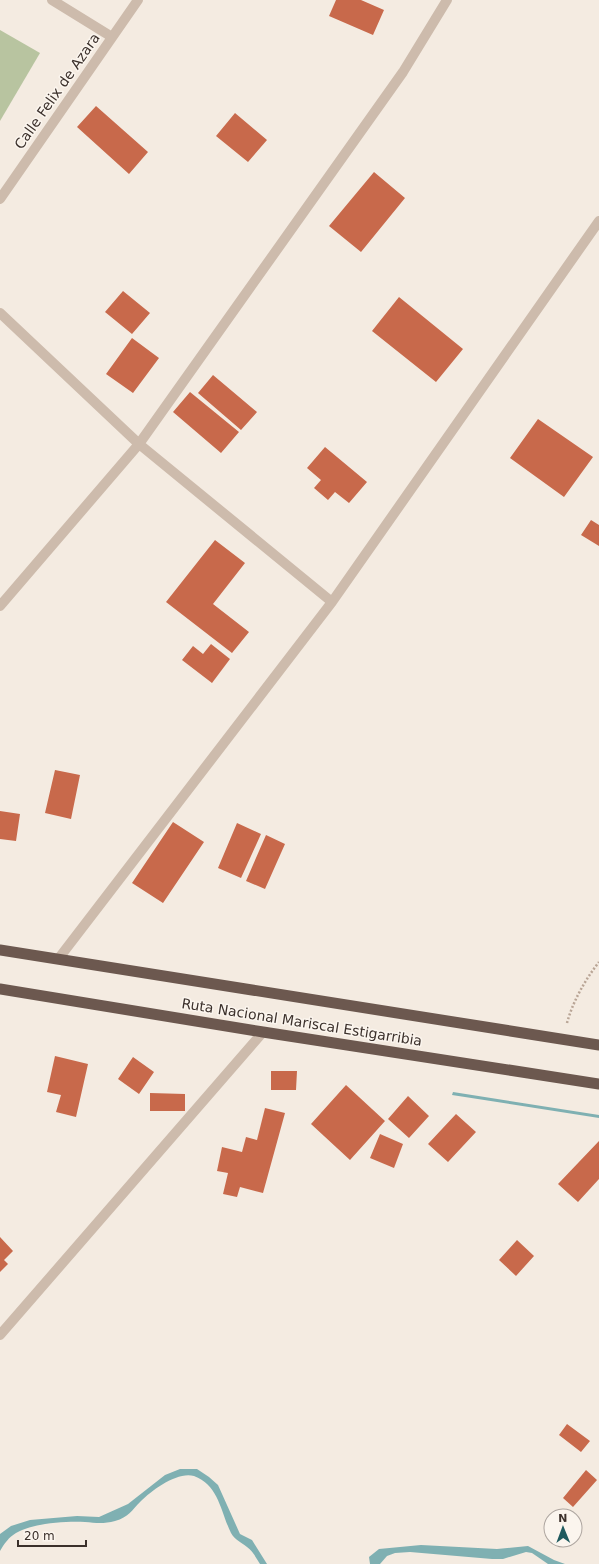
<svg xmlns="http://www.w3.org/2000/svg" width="599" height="1564" font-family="'DejaVu Sans',sans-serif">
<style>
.green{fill:#b8c4a0}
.water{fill:#7fb0b2}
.building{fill:#c8694b}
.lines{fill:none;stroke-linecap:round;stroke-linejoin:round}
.path{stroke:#b9a596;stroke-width:2.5;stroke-dasharray:2 2;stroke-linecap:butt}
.minor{stroke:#cdbbac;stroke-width:10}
.trunk{stroke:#6c584f;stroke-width:11}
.labels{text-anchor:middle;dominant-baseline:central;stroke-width:3;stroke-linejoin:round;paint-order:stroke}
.street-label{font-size:14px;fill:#3b302b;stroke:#fbf5ee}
</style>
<rect width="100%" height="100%" fill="#f4ebe1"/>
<path class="green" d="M0,30L40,53L0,121Z"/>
<path class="water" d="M453,1092L599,1115V1118L452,1095Z
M180,1469H197L209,1477L218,1485L240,1534L252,1540L267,1564H260C256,1558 253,1551 247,1547C241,1542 235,1540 231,1533C221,1513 219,1485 194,1476C178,1471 152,1490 141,1501C131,1511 129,1517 115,1521C104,1524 96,1523 85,1522C66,1521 33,1523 16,1533C9,1537 4,1544 0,1551V1534L11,1526L30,1520L77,1516L99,1517L128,1504L165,1475Z
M421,1545L497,1549L528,1546L554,1560L565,1564H548L532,1553L526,1552L503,1559H492L410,1552L395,1553L387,1556L380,1564H370L369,1557L379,1549Z"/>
<path class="building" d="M336,0H361L384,10L373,35L329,16Z
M96,106L148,152L129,174L77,127Z
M235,113L267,140L248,162L216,136Z
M374,172L405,198L361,252L329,226Z
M123,291L150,313L132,334L105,312Z
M399,297L463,349L436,382L372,331Z
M132,338L159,358L133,393L106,374Z
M213,375L257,412L241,430L198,393Z
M190,392L239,432L221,453L173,412Z
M538,419L593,457L564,497L510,458Z
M325,447L367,482L349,503L335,492L328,500L314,488L321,480L307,468Z
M591,520L599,525V546L581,535Z
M215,540L245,563L213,604L249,632L232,653L166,602Z
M211,644L230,659L212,683L182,660L193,646L203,654Z
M55,770L80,775L71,819L45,813Z
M0,811L20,814L16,841L0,839Z
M173,822L204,842L163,903L132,883Z
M237,823L261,834L241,878L218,868Z
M266,835L285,844L265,889L246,881Z
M55,1056L88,1064L76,1117L56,1112L61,1095L47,1092Z
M133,1057L154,1072L139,1094L118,1079Z
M271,1071H297L296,1090H271Z
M346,1085L385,1121L350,1160L311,1124Z
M150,1093L185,1094V1111H150Z
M408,1096L429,1116L409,1138L388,1119Z
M265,1108L285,1113L263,1193L240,1187L237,1197L223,1194L228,1173L217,1171L222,1147L242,1152L246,1137L257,1140Z
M456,1114L476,1132L448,1162L428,1144Z
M380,1134L403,1144L394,1168L370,1158Z
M599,1141V1179L578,1202L558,1184Z
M0,1237L13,1251L4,1260L8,1264L0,1272Z
M517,1240L534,1256L516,1276L499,1260Z
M567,1424L590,1441L581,1452L559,1435Z
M586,1470L597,1480L573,1507L563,1498Z"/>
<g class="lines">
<path class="path" d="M567,1023C573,1001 585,980 599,962"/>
<path class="minor" d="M52,0L112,37
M0,199L138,0
M0,313L139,444L332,602
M0,606L139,444L403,72L447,0
M59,958L332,602L599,221
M0,1335L263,1032"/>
<path class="trunk" d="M0,950L599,1045
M0,989L263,1032L599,1084"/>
</g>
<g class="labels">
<g class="street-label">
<text transform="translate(57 91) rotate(-55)">Calle Felix de Azara</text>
<text transform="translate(302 1022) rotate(9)">Ruta Nacional Mariscal Estigarribia</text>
</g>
</g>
<g transform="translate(563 1528) rotate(359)"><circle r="19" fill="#fbf5ee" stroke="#aea6a0"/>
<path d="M0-3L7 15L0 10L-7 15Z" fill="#1f5a5e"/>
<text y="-6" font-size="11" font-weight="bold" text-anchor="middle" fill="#3b302b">N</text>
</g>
<path d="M18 1540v6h68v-6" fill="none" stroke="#3b302b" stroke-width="2"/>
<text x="24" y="1540" font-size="12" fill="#3b302b" stroke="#fbf5ee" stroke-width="3" paint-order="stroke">20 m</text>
</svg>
